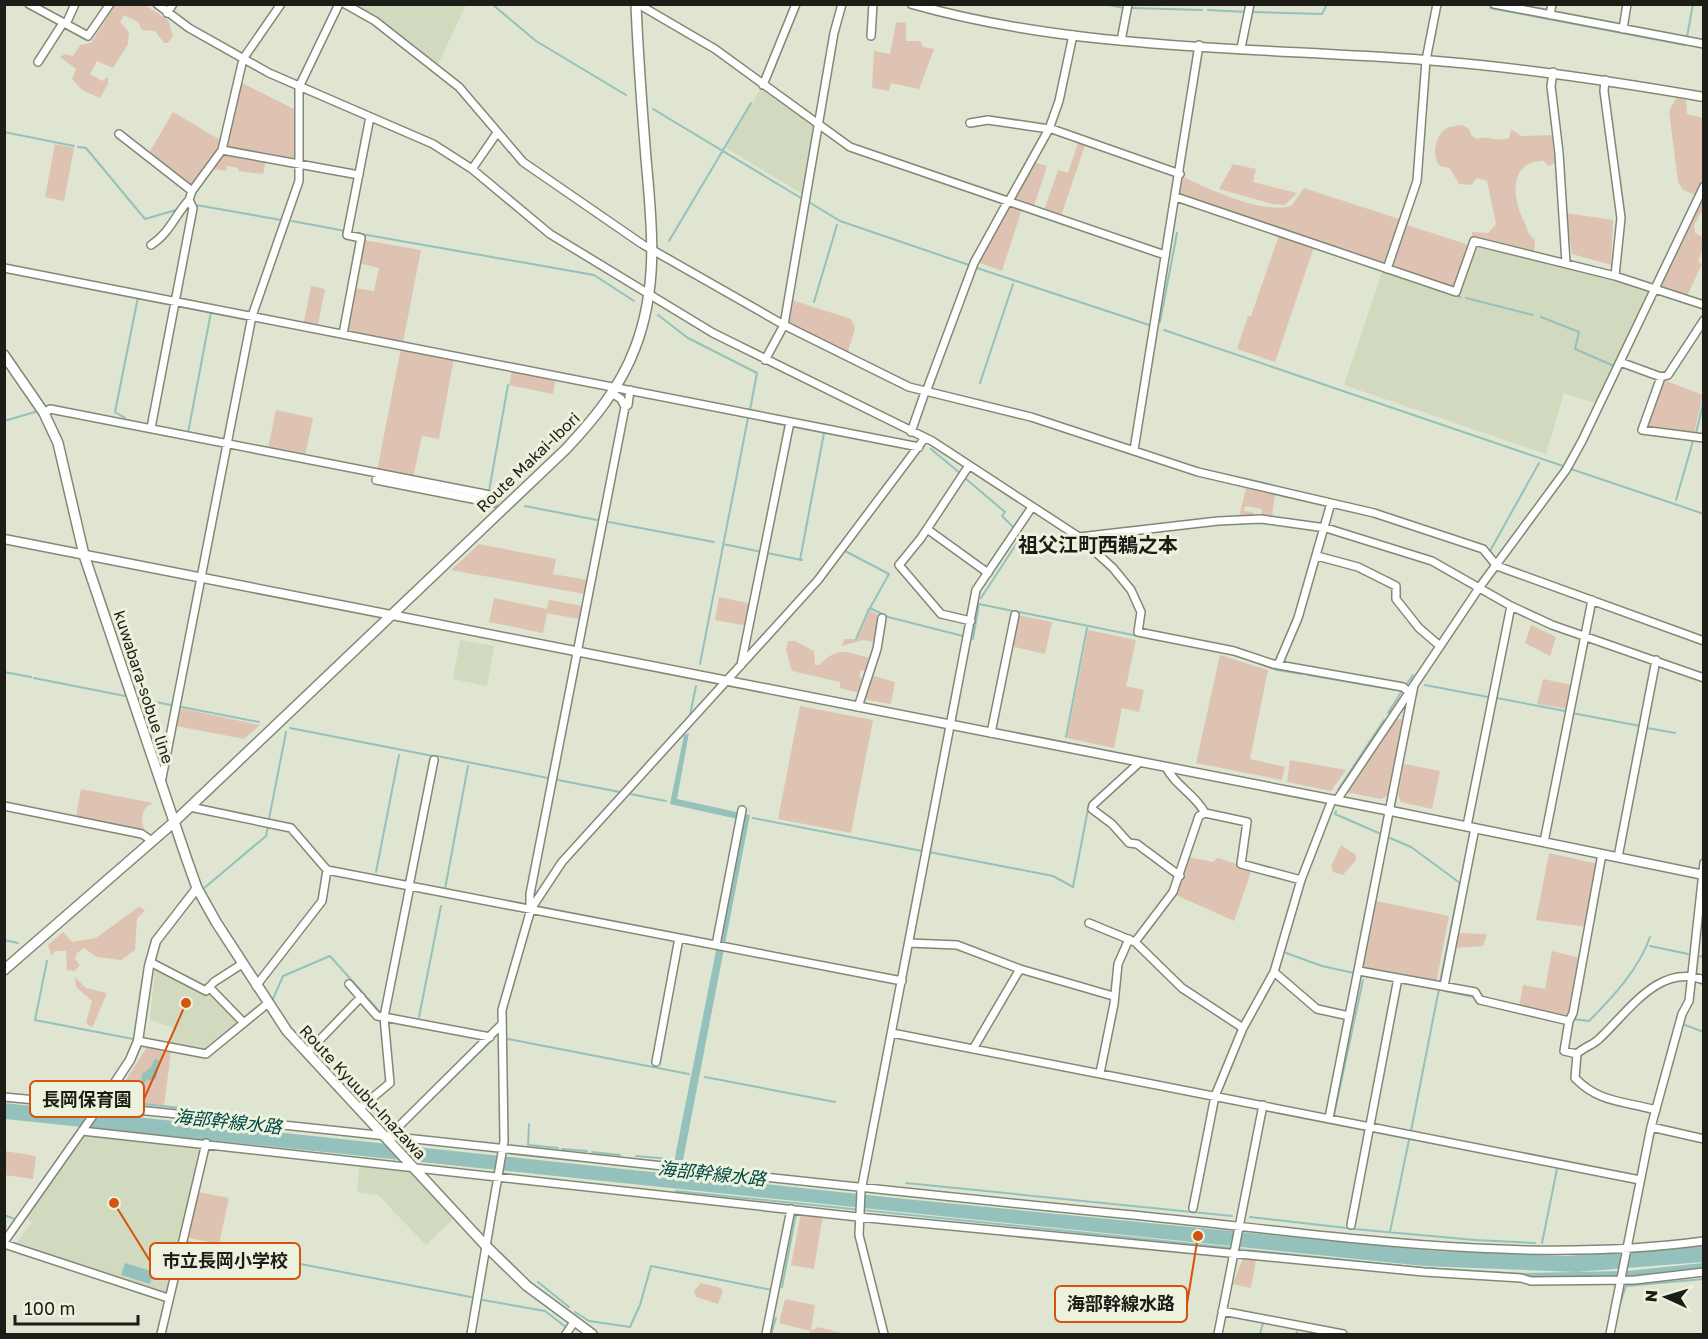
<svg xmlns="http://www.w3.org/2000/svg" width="1708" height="1339" font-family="'Golos Text','Noto Sans JP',sans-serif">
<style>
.built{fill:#d1d9be}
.green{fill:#dec3b3}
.water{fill:#94c1bc}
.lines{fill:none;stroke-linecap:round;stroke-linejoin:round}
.stream{stroke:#94c1bc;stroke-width:2}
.minor-casing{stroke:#828876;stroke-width:10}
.tertiary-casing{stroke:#828876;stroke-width:11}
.secondary-casing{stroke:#828876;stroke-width:12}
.minor{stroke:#fff;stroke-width:7}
.tertiary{stroke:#fff;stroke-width:8}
.secondary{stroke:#fff;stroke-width:9}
.labels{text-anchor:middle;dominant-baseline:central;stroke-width:6;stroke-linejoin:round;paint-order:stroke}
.street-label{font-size:16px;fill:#1b1d16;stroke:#ecf2de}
.water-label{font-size:18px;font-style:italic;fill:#014944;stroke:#ecf2de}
.quarter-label{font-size:20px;font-weight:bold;fill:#1b1d16;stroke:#ecf2de}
.leader{fill:none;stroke:#d4530d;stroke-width:2}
.callout-dot{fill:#d4530d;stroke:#ecf2de;stroke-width:2}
.callout{fill:#ecf2de;stroke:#d4530d;stroke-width:2}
.callout-label{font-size:18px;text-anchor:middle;font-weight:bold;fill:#1b1d16}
</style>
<rect width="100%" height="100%" fill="#dfe5d1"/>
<path class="built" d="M353,5H466L437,66L376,17Z
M761,88L813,125L803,194L726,148Z
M1479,246L1613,280L1648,292L1597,404L1564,393L1546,454L1344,385L1382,272L1457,298L1475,248Z
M460,640L494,646L487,686L453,679Z
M155,968L206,993L208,990L240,1022L205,1051L171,1043L174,1028L150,1020Z
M84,1134L203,1147L196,1187L166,1294L15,1246L32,1222L26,1218Z
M360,1163L406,1168L453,1219L426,1245L378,1195L357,1192Z"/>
<path class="green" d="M115,5H145L168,20L173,36L168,43H164L155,31L142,30L138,22L124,15L120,22L129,32L128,44L113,68L97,61L90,74L102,81L108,77V84L100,98L82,90L72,79L76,69L60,57L65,54L73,56L80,45L91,43Z
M901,22L906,23V41H920L923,47L934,49L919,89L891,83L889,91L872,88L874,51L890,54L896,23Z
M240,82L296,110V161L226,149Z
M1676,98L1686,100L1687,114L1703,118V178L1695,195L1683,190L1678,182L1669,111Z
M173,112L222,141L219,152L193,185H189L149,153Z
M1462,125L1469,129L1472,136L1477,139C1488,135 1497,143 1509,138L1511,129L1521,136L1553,135L1555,163L1548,166L1544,161C1508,161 1512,198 1524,221C1528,229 1526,233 1535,240L1534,253L1472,236V232L1488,233L1496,224L1487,181L1477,178L1471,185L1459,184L1450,168L1440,166C1431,157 1435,134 1447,128C1451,126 1458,126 1462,125Z
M1078,143L1085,145L1061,216L1044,210L1058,170L1068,173Z
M55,144L74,148L64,201L45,197Z
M223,152L266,160L263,174L238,171V168L227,166L226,171L211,169Z
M1033,162L1047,166L1034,206L1014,198Z
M1233,164L1256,169L1253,182L1297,193L1285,205L1272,204L1219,189Z
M1183,177C1211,190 1261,214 1291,206L1304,188L1402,220L1386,264L1180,195Z
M1703,194V209L1694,225L1695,233L1703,237V250L1698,261L1702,264L1687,296L1660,289Z
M1010,205L1022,209L1002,271L977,262Z
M1566,213L1613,220L1611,265L1572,254Z
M1404,224L1469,245L1455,287L1391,267Z
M1279,235L1314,247L1275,362L1237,349L1248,316H1251Z
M363,240L421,250L403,342L345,331L354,288L374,291L379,268L358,263Z
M311,286L325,289L318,325L304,322Z
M792,300L851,319L855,328L848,352L789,323Z
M401,348L454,358L439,439L422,436L413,478L377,471Z
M512,370L556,378L553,394L509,385Z
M1664,380L1703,395L1694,433L1647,426Z
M276,410L313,418L305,456L268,448Z
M1246,488L1275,494L1272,517H1262V509L1245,506L1244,511L1253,512V517H1239Z
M479,544L556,559L553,574L587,580L584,594L451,570Z
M719,597L752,604L747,626L715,620Z
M494,598L547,609L549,600L582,606L579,619L547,613L543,633L489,622Z
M870,610L878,615L875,642L863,640L842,646L844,639H857Z
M1018,615L1052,622L1045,654L1011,646Z
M1531,625L1556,637L1550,656L1525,643Z
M1088,630L1136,640L1126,686L1144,690L1139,712L1122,708L1114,748L1067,738Z
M788,641H795L814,651L815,665H819C839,646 845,652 870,658L867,672L861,670L859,677L864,679L860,691L855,692L840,688V682L792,671L786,650Z
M1220,655L1268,670L1250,759L1285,767L1282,780L1196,763Z
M871,675L895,682L891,704L863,699Z
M1543,679L1572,685L1567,709L1537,704Z
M800,706L873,720L851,833L778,819Z
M180,708L260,725L244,739L177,726Z
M1393,719H1406L1391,794L1381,799L1345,792Z
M1290,760L1346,770L1331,791L1287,782Z
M1404,764L1440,771L1432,809L1401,802L1398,795Z
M81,789L153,803C141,807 141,819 144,831L76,817Z
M1341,845L1356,855V860L1343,875L1333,872L1331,866Z
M1549,853L1598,864L1587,927L1536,920Z
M1188,857L1213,862L1218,858L1252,869L1234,921L1176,895Z
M1376,901L1449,916L1436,984L1363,969Z
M140,906L145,911L137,918L135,950L121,960L97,957L84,948L77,953L75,959L80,965L75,971L67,970L66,951H55L52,956L48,945L63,932L72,942L96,938Z
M1456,933L1487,934L1483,946L1453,948Z
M1552,951L1581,958L1571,1013L1566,1018L1519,1006L1523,985L1545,989Z
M75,977L86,988L107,993L93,1026L90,1027L86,1022L92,1001L76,987Z
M147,1047L171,1052L164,1105L116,1101L115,1097Z
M5,1151L36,1156L33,1179L5,1175Z
M198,1192L229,1198L219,1244L185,1237Z
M801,1213L823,1215L814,1269L791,1265Z
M1243,1258L1256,1260L1251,1288L1233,1284Z
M701,1283L721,1288L723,1291L718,1304L696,1297L694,1291Z
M785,1299L815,1305L811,1331L818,1327L846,1334H809L810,1331L779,1323Z"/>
<path class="water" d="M689,733L677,799L750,815L683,1160H675L676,1152L742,820L670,804L684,735Z
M155,1059L160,1061L156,1079L145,1081L141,1094H128L133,1084L141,1083L142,1074L151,1067Z
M4,1103L905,1199L1435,1251L1566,1256L1703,1246V1262L1576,1272L1424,1266L5,1119Z
M125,1263L154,1272L150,1284L121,1275Z
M1703,1263V1268L1629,1276L1532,1278L1523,1275L1524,1273L1627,1271Z"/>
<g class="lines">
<path class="stream" d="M492,4L536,41L626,95
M1104,4L1124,8
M1693,4L1687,37L1704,40
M1132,8L1202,10
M1490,8L1685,45
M1208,10L1247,12
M1252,12L1322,14L1327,4
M653,109L801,198
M4,132L74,146
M78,147L86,148L145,219L176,210
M809,202L840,221L969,265
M196,205L281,220
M292,221L345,231
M350,232L594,275L634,301
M669,241L751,103
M977,268L1149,325
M1382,271L1428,286
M92,282L169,297
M1454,294L1460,297
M178,298L222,307
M1466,298L1533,315
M814,302L837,225
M226,308L248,312
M258,314L339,330
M658,315L688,338L757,373L750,410
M1541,317L1579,332L1575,349L1614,366
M1160,322L1177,233
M1164,330L1563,466
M980,383L1013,284
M4,421L35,412
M125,421V418L115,412L138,297
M188,433L211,312
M1696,433L1704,400
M190,440L222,446
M232,448L492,499
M931,449L961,474
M1571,469L1704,514
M965,478L1005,512L1002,516L1014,528
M489,491L508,385
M1676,500L1693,441
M525,506L597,520
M609,522L714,542
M723,544L762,552
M845,551L889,574L870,608L888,617L963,636
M1490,551L1539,463
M767,553L802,560
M800,560L824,433
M981,598L1017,543
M1019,612L1163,641
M856,639L869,609
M973,639L979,604L1013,611
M1171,642L1225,653
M1236,655L1277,670L1302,674
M700,664L748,418
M4,672L31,677
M1308,675L1402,691L1388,713
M34,678L125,696
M1406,685L1413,675
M1425,685L1488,697
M1497,698L1565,711
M139,699L171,705
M182,707L259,722
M1572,713L1640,726
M690,715L696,686
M290,728L433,756
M1647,728L1675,733
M1066,737L1087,628
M437,756L548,778
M558,780L620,792
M1338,790L1384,720
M630,794L666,801
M1336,811L1335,814L1381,834
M753,818L922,851
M269,819L286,732
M1390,838L1411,847L1460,883L1440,982
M929,852L1053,876L1073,887L1089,804L1101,793
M376,872L399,755
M203,889L266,836L268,827
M445,889L468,766
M4,940L18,943
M1650,946L1688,954
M1286,953L1322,966L1354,973
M47,961L35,1020L133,1039
M1696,973L1698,956L1704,957
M1364,976L1393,981
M1401,983L1432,988
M1445,991L1474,997
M1693,1000L1695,983
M272,1001L283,976L330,956L379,1011
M419,1017L441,906
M1572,1019L1589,1021C1612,998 1639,969 1650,937
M1685,1025L1704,1032
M508,1039L689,1074
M705,1077L835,1102
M441,1090L492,1040
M117,1101L199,1110
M1334,1115L1363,980
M529,1124L528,1145L558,1148
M1411,1131L1439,989
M562,1149L587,1151
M592,1152L620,1155
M636,1156L670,1159
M906,1183L1232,1216
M676,1191L1232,1248
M4,1215L15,1219
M1250,1217L1347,1228
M1354,1229L1475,1240L1535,1243
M1390,1232L1409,1140
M1542,1243L1557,1169
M9,1249L18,1252
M1237,1249L1424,1268L1524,1274
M182,1260L187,1242L471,1297
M538,1282L569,1307
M782,1287L796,1214
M483,1300L545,1311L567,1328
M1619,1307L1626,1286L1704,1279
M575,1312L589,1321L630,1327L640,1305L651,1266L772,1290
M771,1334L776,1318
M1260,1334L1263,1323
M1296,1334L1297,1332"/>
<defs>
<path id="minor" d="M29,4L88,36L110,4
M157,4L189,28L269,73L433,144L472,169L550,234L713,333L932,441L1079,537L1113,568L1131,590L1141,612L1138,632L1234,651L1273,664L1403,687L1409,692
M345,4L375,21L459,87L523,162L642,244L784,325L909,387L1031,417L1198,472L1374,513L1483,549L1497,566L1704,641
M638,4L715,49L850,147L1165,255
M1494,4L1704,44
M167,13L173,4
M1550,15L1552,4
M66,24L75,4
M1623,29L1627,4
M871,36L873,4
M1121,41L1128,4
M1241,48L1250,4
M38,62L63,23
M1553,72L1551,86L1559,153L1566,263
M1605,80L1604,91L1621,218L1615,276
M763,85L796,4
M970,123L988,120L1049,129
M1049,128L1180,174
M119,134L192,191L222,150L243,59L281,4
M222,150L359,175
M472,169L497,133
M1176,197L1456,292L1474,241L1615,276L1704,305
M1009,201L1049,129L1059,101L1073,35
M151,245C169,234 175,215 189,200
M4,268L919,447
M1387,269L1417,181L1426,60L1437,4
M343,334L361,238L347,235L370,117
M765,360L784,325L834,33L842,4
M1620,362L1661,377L1642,430L1704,438
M1661,377L1668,375L1704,320
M926,392L974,263L1008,201
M625,407L628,405L630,390
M44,413L50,409L495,496L493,503L376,480
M151,428L193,208L189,200L192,191
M911,432L925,392
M1134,450L1199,45
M968,467L921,538L899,565L941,614L971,621
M927,529L988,573
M1079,537L1218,521L1261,519L1326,528L1432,561L1511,606L1552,625L1704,678
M1317,556L1358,567L1396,586V599L1419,628L1440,646
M741,665L790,422
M1278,665L1298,618L1331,503
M858,707L877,649L882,618
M991,733L1015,615
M1140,762L1093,805L1092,809L1112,824L1129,843L1137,844L1180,876
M1166,767C1175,786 1195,794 1205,813
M161,783L252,316L299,181V87L339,4
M1337,800L1479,588L1566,470L1582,441L1704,186
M4,806L142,834L152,841
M190,807L291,828L327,870L902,981
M1467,826L1511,606
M1544,842L1592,600
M1618,857L1656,660
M409,886L434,760
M410,886L384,1017L490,1037
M530,906V894L625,407L621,399L612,393
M1089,923L1135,942L1182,988L1243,1028
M1135,942L1173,892L1199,816L1205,813L1247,822L1241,864L1301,880
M909,943L957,945L1020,969L1113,996
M716,945L742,810
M150,962L206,991L214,982L242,964
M1359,971L1475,992L1480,1000L1569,1021L1573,1013L1602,854
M1274,972L1317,1009L1349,1016
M349,984L377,1016L384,1017L390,1083L359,1109
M256,986L322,901L327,870
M1444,986L1475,828
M209,987L244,1023
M1569,1021L1564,1051L1577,1054
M892,1033L1640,1180
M138,1041L206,1054L267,1004
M973,1049L1020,969
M307,1053L361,997
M656,1062L679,938
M1100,1073L1114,1004L1118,964L1129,939
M4,1097C378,1132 749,1178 1122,1214C1314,1232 1511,1267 1704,1241
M1656,1110C1624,1101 1599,1103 1575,1078L1577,1054C1583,1047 1594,1045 1600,1038C1629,1011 1659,963 1704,980
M1329,1118L1414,685
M1651,1127L1704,1139
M82,1131L858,1217L1424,1272L1521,1278L1531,1281L1635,1280L1704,1272
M389,1136L501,1025
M1193,1208L1215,1096L1243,1028L1274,972L1301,880L1332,800
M1351,1225L1398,978
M4,1242L99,1107
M4,1244L168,1298
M1222,1311L1343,1334
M161,1334L206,1143
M471,1334L504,1141L502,1010L531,909L562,862L818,580L924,439
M566,1334L574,1322
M766,1334L791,1209
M884,1334L859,1235L861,1191L976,590L1032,507
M1218,1334L1263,1105
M1610,1334L1651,1127L1682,1014L1689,1001L1704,863"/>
<path id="tertiary" d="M912,4C1078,51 1255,47 1425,60C1519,67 1611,81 1704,97
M4,539L1391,811L1704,875
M99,1107L130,1060L138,1041L149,966L156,941L197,888"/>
<path id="secondary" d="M4,355L44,413L58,443L84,555L187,860L197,888L216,922L287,1031L487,1247L527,1286L592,1334
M4,970L173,823L566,449C594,419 620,388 635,348C659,286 652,224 646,159C642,108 638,56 636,4"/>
</defs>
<use href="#minor" class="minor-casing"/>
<use href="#tertiary" class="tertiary-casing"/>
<use href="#secondary" class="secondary-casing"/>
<use href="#minor" class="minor"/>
<use href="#tertiary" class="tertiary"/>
<use href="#secondary" class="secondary"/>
</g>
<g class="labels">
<g class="street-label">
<text transform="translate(528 462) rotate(-44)">Route Makai-Ibori</text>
<text transform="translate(144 687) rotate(72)">kuwabara-sobue line</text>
<text transform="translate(363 1092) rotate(47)">Route Kyuubu-Inazawa</text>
</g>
<g class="water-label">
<text transform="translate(228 1121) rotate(6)">海部幹線水路</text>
<text transform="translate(712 1173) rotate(6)">海部幹線水路</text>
</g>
<g class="quarter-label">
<text x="1098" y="544">祖父江町西鵜之本</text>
</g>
</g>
<path class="leader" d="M186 1003L144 1099M114 1203L150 1261M1198 1236L1187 1304"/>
<g class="callout-dot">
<circle cx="186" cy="1003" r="6"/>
<circle cx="114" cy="1203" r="6"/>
<circle cx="1198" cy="1236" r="6"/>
</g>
<g class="callout">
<rect x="30" y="1081" width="114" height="36" rx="6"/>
<rect x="150" y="1243" width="150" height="36" rx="6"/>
<rect x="1055" y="1286" width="132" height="36" rx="6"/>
</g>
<g class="callout-label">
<text x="87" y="1106">長岡保育園</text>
<text x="225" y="1267">市立長岡小学校</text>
<text x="1121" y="1310">海部幹線水路</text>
</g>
<rect width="1708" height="1339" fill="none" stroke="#1b1d16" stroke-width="12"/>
<g transform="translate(1666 1297) rotate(274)" stroke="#ecf2de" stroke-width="4.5" paint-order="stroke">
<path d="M0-4.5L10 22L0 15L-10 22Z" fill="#1b1d16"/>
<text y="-9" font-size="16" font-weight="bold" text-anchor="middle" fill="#1b1d16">N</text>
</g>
<path d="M15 1315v9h123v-9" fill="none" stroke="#1b1d16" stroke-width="3"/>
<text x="24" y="1315" font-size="18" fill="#1b1d16" stroke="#ecf2de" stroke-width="4.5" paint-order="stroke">100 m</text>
</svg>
